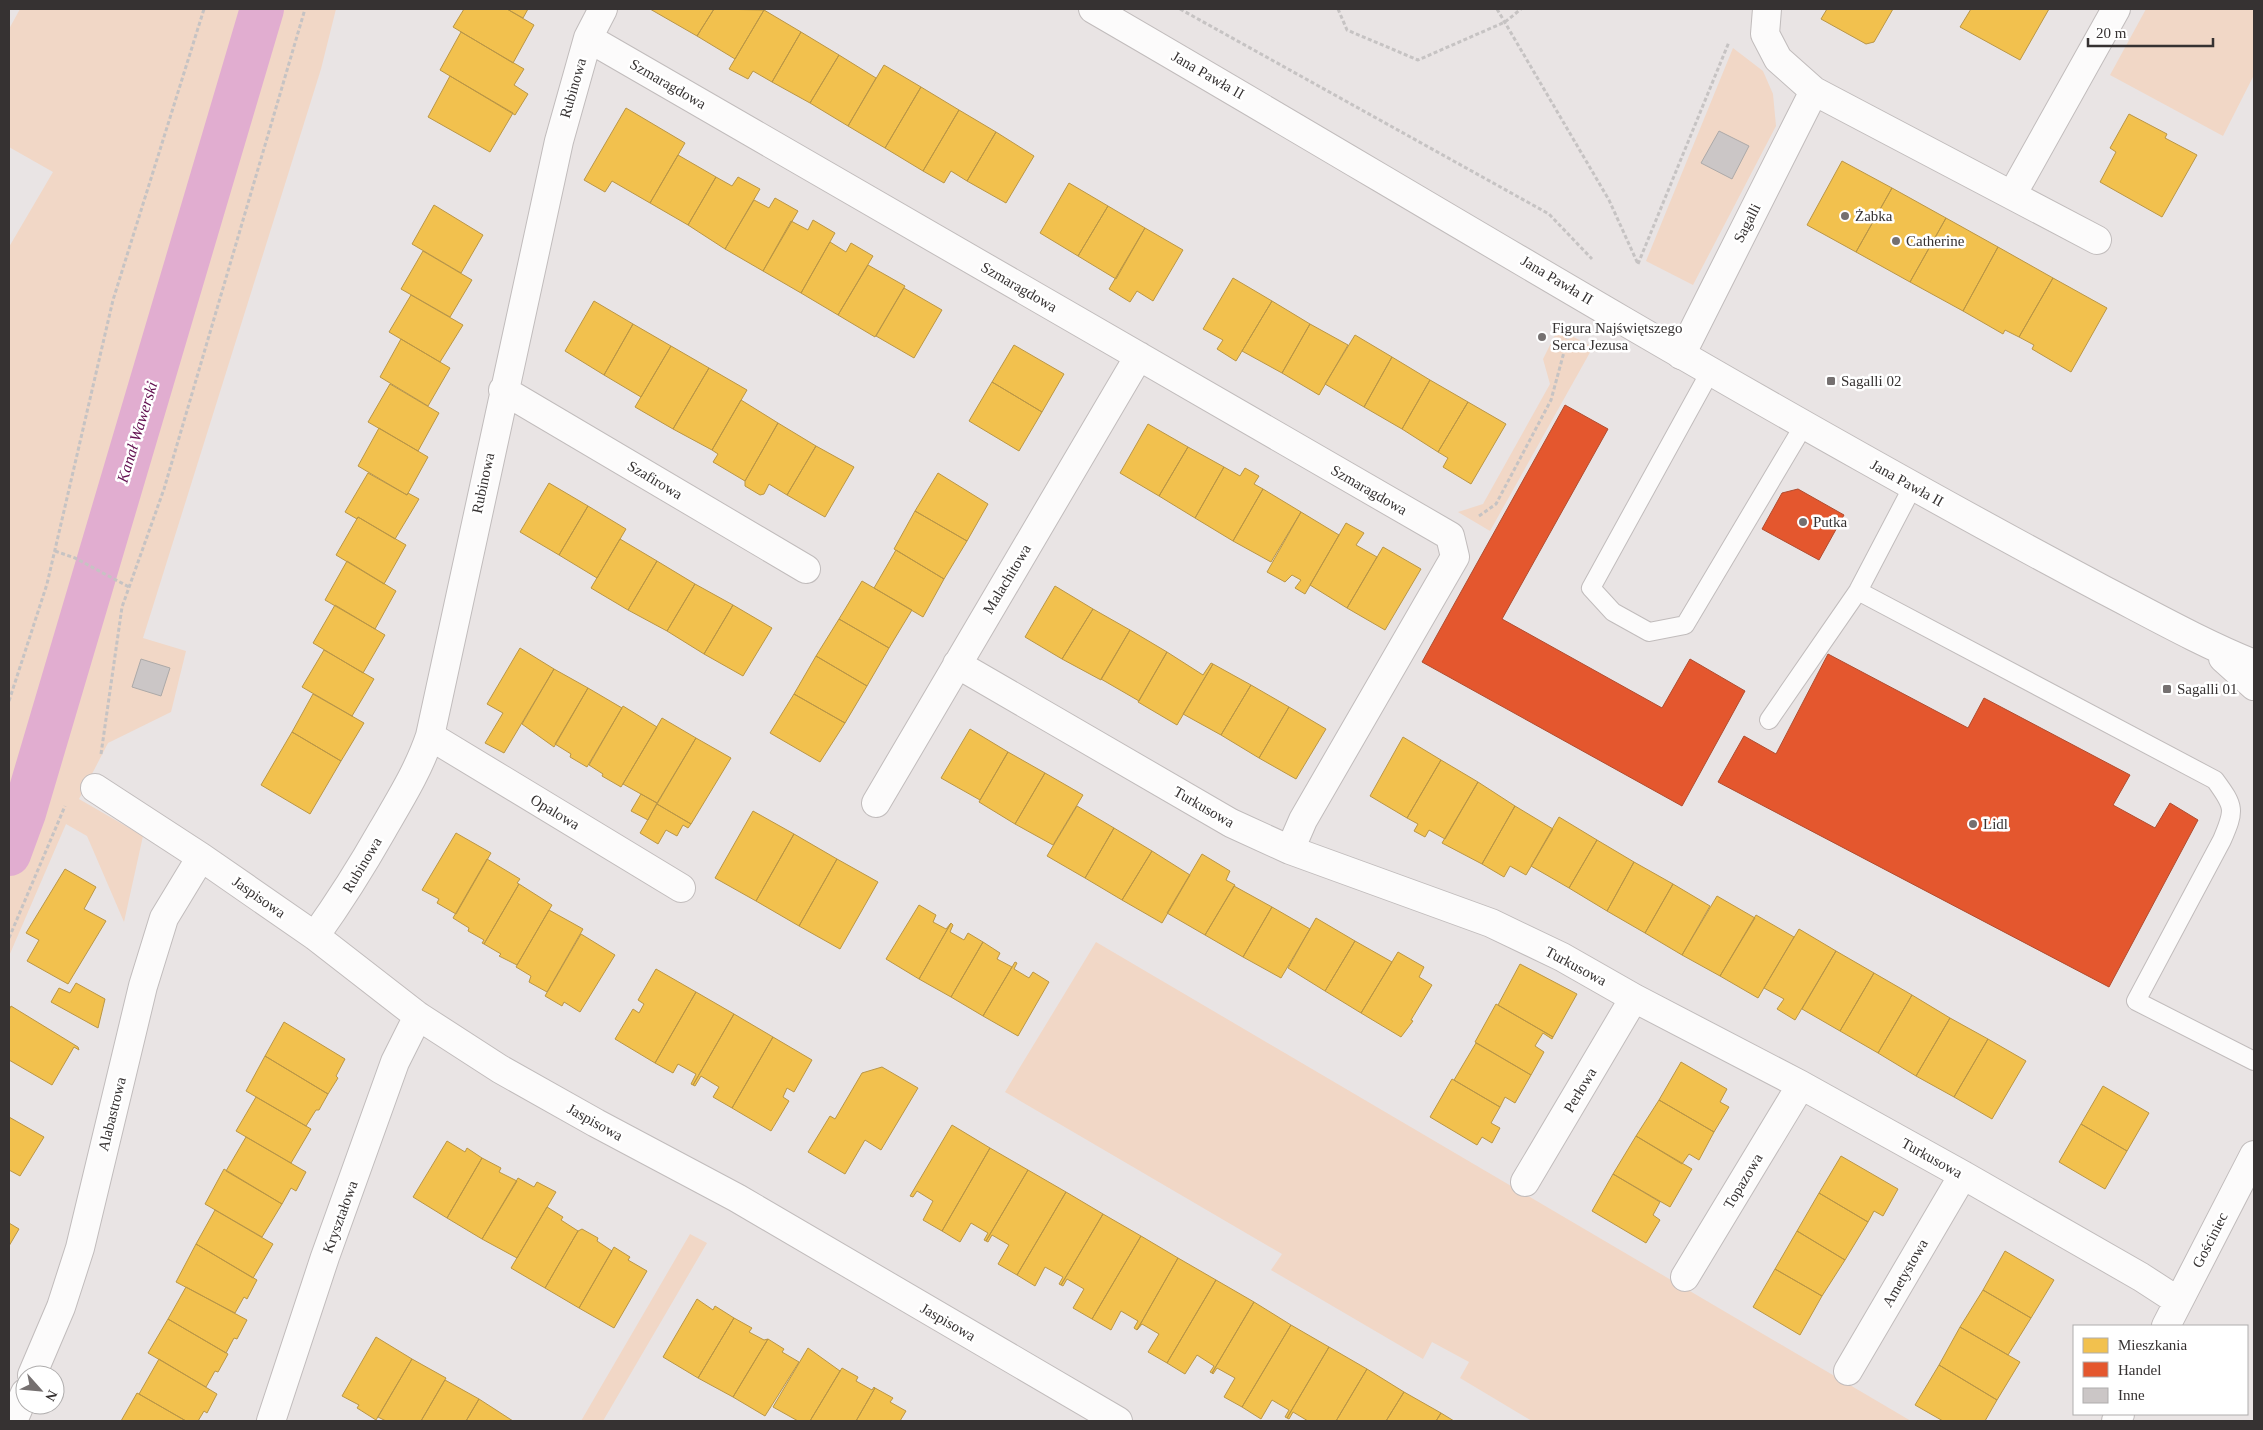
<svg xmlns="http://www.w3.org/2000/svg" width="2263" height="1430" font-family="'Times New Roman',serif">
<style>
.green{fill:#f1d7c6}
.homes{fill:#f2c14e;stroke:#ba9646}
.shops{fill:#e4572e;stroke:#b04c2f}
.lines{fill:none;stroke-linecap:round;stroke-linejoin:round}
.canal{stroke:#e1add0;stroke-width:44}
.building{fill:#cbc6c6;stroke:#aca9a8}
.service-casing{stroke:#c1bcbc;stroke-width:20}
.minor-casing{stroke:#c1bcbc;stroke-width:30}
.tertiary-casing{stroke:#c1bcbc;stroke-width:30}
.path{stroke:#c6c3c3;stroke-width:3;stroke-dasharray:4 2.5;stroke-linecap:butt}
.service{stroke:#fcfbfb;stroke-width:18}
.minor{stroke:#fcfbfb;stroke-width:28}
.tertiary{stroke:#fcfbfb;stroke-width:28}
.poi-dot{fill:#757070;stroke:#fff;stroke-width:2}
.labels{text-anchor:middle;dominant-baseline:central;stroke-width:5;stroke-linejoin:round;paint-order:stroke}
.street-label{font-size:15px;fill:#363232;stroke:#fff}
.poi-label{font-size:15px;fill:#363232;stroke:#fff;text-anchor:start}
.water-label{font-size:16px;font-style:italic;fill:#620f50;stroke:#fff}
</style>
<rect width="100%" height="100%" fill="#e9e4e4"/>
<path class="green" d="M20,9H336L321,69L143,638L186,651L171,712L108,743L79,799L143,836L124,922L87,836L66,824L9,956V247L53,172L9,147V29Z
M2146,9L2254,10V75L2223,136L2110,75Z
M1733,48L1763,71L1773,94L1776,126L1693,285L1646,261Z
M1558,329L1593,347L1490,531L1458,512L1483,504L1550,384L1543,359Z
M1096,942L1911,1421H1532L1460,1378L1469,1362L1432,1342L1423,1359L1271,1270L1282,1254L1005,1092Z
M690,1234L707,1243L603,1421H581Z"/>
<path class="homes" d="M464,9H507L534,25L513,63L453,27Z
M507,9H528L523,18Z
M650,9H714L697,36Z
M714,9L764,10L735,59L697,36Z
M1827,9H1893L1874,42L1866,44L1821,19Z
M1971,9H2049L2020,60L1960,27Z
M764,10L801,32L772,82L753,71L748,79L729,69Z
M461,32L524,69L514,85L528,94L515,115L440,70Z
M801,32L839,55L810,103L772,82Z
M839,55L876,78L848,126L810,103Z
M884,65L921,87L885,148L848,126Z
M450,76L513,113L490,152L428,117Z
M921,87L959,110L923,171L885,148Z
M626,108L685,143L650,203L612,181L605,192L584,180Z
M959,110L996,132L967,181L951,171L944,183L923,171Z
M2129,114L2167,134L2165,138L2197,155L2162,217L2100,182L2116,152L2110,148Z
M996,132L1034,156L1006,203L967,181Z
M678,155L716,177L688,225L650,203Z
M1842,161L1892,188L1856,252L1807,225Z
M716,177L732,186L738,177L760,189L725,249L688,225Z
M1069,183L1108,206L1078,256L1040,233Z
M1892,188L1946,218L1910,282L1856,252Z
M775,198L798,211L763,271L725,249L754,200L769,208Z
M434,205L483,235L461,273L412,244Z
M1108,206L1145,228L1116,279L1078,256Z
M1946,218L1998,247L1963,311L1910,282Z
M813,220L835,233L801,293L763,271L791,221L808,230Z
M1145,228L1183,250L1153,301L1137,291L1130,302L1109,289Z
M830,242L846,252L851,243L873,256L838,315L801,293Z
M1998,247L2053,278L2019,337L2005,330L2003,334L1963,311Z
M423,251L472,280L450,317L401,289Z
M868,265L905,286L875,337L838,315Z
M1233,278L1272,301L1236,361L1217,349L1223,340L1203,329Z
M2053,278L2107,308L2071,372L2032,349L2034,345L2019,337Z
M904,288L942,310L914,358L876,336Z
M411,295L463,325L440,362L389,332Z
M594,301L633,324L604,375L565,351Z
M1272,301L1310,324L1282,373L1242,351Z
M633,324L671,346L641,397L604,375Z
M1310,324L1348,345L1319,395L1282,373Z
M1355,335L1392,357L1364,407L1325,384Z
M401,339L450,368L428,406L380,377Z
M1014,345L1064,374L1042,412L992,382Z
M671,346L709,368L673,429L635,407Z
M1392,357L1430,380L1402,429L1364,407Z
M709,368L747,390L712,450L673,429Z
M1430,380L1468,402L1438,452L1402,429Z
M992,382L1042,412L1019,451L969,421Z
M390,384L439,413L418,451L368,422Z
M741,400L778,423L745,481L713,462L718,454L712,450Z
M1468,402L1506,424L1471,484L1443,467L1448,458L1438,452Z
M778,423L816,446L787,495L769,484L764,494L760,495L745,486V481Z
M1148,424L1188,447L1159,496L1120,473Z
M379,428L428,457L407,495L358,466Z
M816,446L854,467L825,517L787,495Z
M1188,447L1224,467L1195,518L1159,496Z
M1224,467L1240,476L1245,468L1259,476L1254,484L1263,489L1233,541L1195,518Z
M368,473L407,495L408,493L419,499L395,539L358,517L357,519L345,512Z
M938,473L988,504L967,541L915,511Z
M549,483L588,506L559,555L520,532Z
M1263,489L1301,512L1271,562L1233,541Z
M588,506L626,529L597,578L559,555Z
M915,511L967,541L944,579L894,549Z
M1301,512L1339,535L1305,594L1295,588L1301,580L1292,575L1285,582L1267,572Z
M358,517L406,545L384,584L336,555Z
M1346,523L1364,533L1356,545L1377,557L1347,608L1310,585Z
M620,539L657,561L628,610L591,588Z
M1383,547L1421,569L1385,630L1347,608Z
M896,550L944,579L923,617L874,588Z
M347,561L396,591L375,629L325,600Z
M657,561L695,584L667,631L628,610Z
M862,581L912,610L889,648L839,619Z
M695,584L733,605L704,654L667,631Z
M1055,586L1093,609L1062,659L1025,637Z
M335,605L385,635L363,673L313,643Z
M733,605L772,628L743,676L704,654Z
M1093,609L1130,630L1101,680L1062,659Z
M839,619L889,648L867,686L816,656Z
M1130,630L1167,652L1139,701L1101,679Z
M520,648L554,669L504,753L485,743L503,713L487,704Z
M324,650L374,679L352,716L302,687Z
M1167,652L1203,675L1211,663L1213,664L1177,725L1138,702Z
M816,656L867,686L845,723L794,694Z
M1213,664L1251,685L1221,735L1183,714Z
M554,669L588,688L554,747L522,724Z
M1251,685L1289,707L1259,758L1221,735Z
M588,688L622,708L587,767L570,757L571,754L555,744Z
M313,694L364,723L341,761L292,732Z
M794,694L845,723L820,762L770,733Z
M623,706L657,727L621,787L602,776L603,774L589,765Z
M1289,707L1326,729L1296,779L1259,758Z
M662,718L696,738L657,803L623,784Z
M970,729L1008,752L980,800L941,778Z
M292,732L341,761L310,814L261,785Z
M1403,737L1441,760L1407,818L1370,796Z
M696,738L731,758L691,824L657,804Z
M1008,752L1045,773L1015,824L979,802Z
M1441,760L1478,782L1445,839L1429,830L1425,837L1414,831L1418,824L1407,818Z
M1045,773L1083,795L1053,845L1015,824Z
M1478,782L1515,806L1482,864L1442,843Z
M641,794L657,803L648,820L631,811Z
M657,804L691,824L688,828L683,825L677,836L666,830L658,844L640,833Z
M1077,806L1114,828L1085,878L1047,856Z
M1515,806L1553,829L1526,875L1510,866L1504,877L1482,864Z
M753,811L794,834L756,901L715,878Z
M1559,817L1597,840L1569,888L1531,866Z
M1114,828L1152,851L1122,900L1085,878Z
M456,833L491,853L456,914L437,903L439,899L422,890Z
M794,834L837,859L799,926L756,901Z
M1597,840L1634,862L1607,911L1569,888Z
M1152,851L1190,875L1162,923L1122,900Z
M1202,854L1230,871L1226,880L1235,885L1205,935L1167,913Z
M487,859L520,879L517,883L519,884L484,944L482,943L484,940L468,931L469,928L453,918Z
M837,859L878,882L840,949L799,926Z
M1634,862L1673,884L1645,933L1607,911Z
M65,869L96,887L84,909L106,921L68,984L27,961L39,940L26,933Z
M519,884L552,905L517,965L499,956L501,954L484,944Z
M1673,884L1710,906L1682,955L1645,933Z
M1234,886L1272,907L1243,957L1205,935Z
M1717,896L1755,918L1720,976L1682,955Z
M919,905L936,915L933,922L946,929L951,923L919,979L886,959Z
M1272,907L1310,929L1281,978L1243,957Z
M549,910L583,929L547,992L529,982L531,976L516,967Z
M1756,915L1794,937L1758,998L1720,976Z
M1316,918L1355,941L1325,991L1288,968Z
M951,923L953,925L950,932L964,940L968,933L983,942L951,997L919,979Z
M1799,929L1836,951L1795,1020L1777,1009L1784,999L1764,988Z
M581,934L615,955L580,1012L564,1002L562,1006L545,996Z
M1355,941L1392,962L1361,1013L1325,991Z
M983,942L1000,953L997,959L1012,967L983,1016L951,997Z
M1836,951L1874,973L1840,1031L1802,1009Z
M1398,952L1424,967L1419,977L1432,985L1411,1020L1413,1021L1401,1037L1361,1013Z
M1015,962L1017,963L1014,969L1029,978L1033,972L1049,982L1018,1036L983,1016Z
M1520,964L1577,994L1553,1037L1498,1005Z
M656,969L696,992L655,1063L615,1039L633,1009L639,1013L644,1004L638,1000Z
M1874,973L1912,995L1878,1053L1840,1031Z
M76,983L105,999L98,1028L51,1002L59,988L70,993Z
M696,992L734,1014L693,1085L691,1084L696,1074L678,1064L673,1073L655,1063Z
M1912,995L1950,1018L1916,1076L1878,1053Z
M1496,1004L1553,1037L1552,1039L1543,1033L1535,1046L1544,1052L1531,1075L1475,1042Z
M11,1006L78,1047L79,1050L74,1047L52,1085L9,1060V1010Z
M734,1014L773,1037L732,1108L713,1097L719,1087L701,1076L695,1086L693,1085Z
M1950,1018L1988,1039L1954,1097L1916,1076Z
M284,1022L345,1059L336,1076L338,1078L328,1094L265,1056Z
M773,1037L812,1060L794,1092L787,1088L783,1097L789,1101L771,1131L732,1108Z
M1988,1039L2026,1061L1992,1119L1954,1097Z
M1476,1043L1531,1075L1515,1103L1505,1097L1500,1107L1454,1080Z
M265,1056L328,1094L319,1110H316L306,1126L246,1091Z
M1681,1062L1727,1089L1720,1102L1729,1107L1714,1132L1659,1100Z
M882,1067L918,1088L881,1150L865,1140L845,1174L808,1152L830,1116L835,1119L862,1073Z
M1452,1079L1500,1107L1491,1123L1500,1128L1492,1143L1482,1137L1477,1145L1430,1117Z
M2103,1086L2149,1113L2127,1151L2081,1124Z
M256,1097L311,1129L291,1163L236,1131Z
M1659,1100L1714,1132L1699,1160L1689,1154L1682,1164L1636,1136Z
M9,1117L44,1137L20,1176L9,1170Z
M2081,1124L2127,1151L2105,1189L2059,1162Z
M952,1125L990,1148L942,1231L923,1220L933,1201L917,1191L913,1197L910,1196Z
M1636,1136L1692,1169L1670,1207L1613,1174Z
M246,1137L306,1172L296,1191L291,1188L282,1204L226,1171Z
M447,1141L465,1152L467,1148L482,1158L447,1218L413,1197Z
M990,1148L1028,1170L986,1241L984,1240L988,1233L971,1223L960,1242L942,1231Z
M1841,1156L1898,1189L1883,1216L1874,1211L1868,1222L1819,1193Z
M482,1158L501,1168L499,1172L517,1181L482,1239L447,1218Z
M224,1169L282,1204L262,1237L205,1204Z
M1028,1170L1066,1192L1017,1275L998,1264L1009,1245L992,1235L988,1242L986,1241Z
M1613,1174L1660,1202L1653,1215L1660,1220L1646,1243L1592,1211Z
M518,1178L534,1187L537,1182L556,1192L517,1258L482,1239Z
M1066,1192L1103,1214L1061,1285L1059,1284L1063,1277L1045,1267L1035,1286L1017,1275Z
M1819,1193L1868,1222L1845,1260L1797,1231Z
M547,1207L563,1217L561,1220L578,1231L545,1288L511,1268Z
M215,1210L273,1244L253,1278L196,1244Z
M1103,1214L1141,1236L1092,1319L1073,1308L1084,1289L1067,1279L1063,1286L1061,1285Z
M9,1223L19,1229L9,1246Z
M582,1229L598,1238L597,1241L612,1251L579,1308L545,1288L578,1231Z
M1797,1231L1845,1260L1822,1296L1775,1269Z
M1141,1236L1178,1258L1137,1330L1134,1328L1138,1321L1121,1311L1111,1330L1092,1319Z
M196,1244L257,1280L247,1299L244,1297L235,1313L176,1282Z
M614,1247L630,1257L628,1260L647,1271L614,1328L579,1308Z
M2005,1251L2054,1280L2031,1318L1983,1290Z
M1178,1258L1216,1280L1167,1363L1148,1352L1159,1334L1142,1324L1137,1330Z
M1775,1269L1822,1296L1800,1335L1753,1307Z
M1216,1280L1254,1302L1212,1373L1210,1372L1214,1366L1197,1355L1185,1374L1167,1363Z
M186,1287L247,1320L237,1339L234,1338L226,1353L168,1319Z
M1983,1290L2031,1318L2008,1355L1960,1327Z
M697,1299L713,1310L715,1306L734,1318L698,1378L663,1357Z
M1254,1302L1291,1325L1242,1407L1224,1397L1235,1378L1217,1368L1213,1374L1212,1373Z
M734,1318L752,1328L749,1332L764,1340L768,1339L733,1397L698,1378Z
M168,1319L228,1354L218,1372L215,1371L206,1387L148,1353Z
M1291,1325L1329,1347L1287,1418L1285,1417L1289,1410L1272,1400L1261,1419L1242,1407Z
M1960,1327L2020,1362L1997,1400L1939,1365Z
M376,1337L412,1359L376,1420L357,1408L359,1405L342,1396Z
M768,1339L784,1349L782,1352L799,1362L765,1416L733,1397Z
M1329,1347L1367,1369L1336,1421H1308L1293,1412L1289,1419L1287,1418Z
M808,1348L840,1371L810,1421H798L773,1407Z
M159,1359L217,1394L207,1413L204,1411L198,1421H186L139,1394Z
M412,1359L446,1378L421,1421H386L378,1417Z
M1939,1365L1997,1400L1985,1421H1943L1915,1405Z
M842,1368L858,1377L856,1381L872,1390L874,1387L875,1388L856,1421H810Z
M1367,1369L1404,1392L1386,1421H1336Z
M445,1380L479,1399L466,1421H421Z
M875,1388L893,1398L890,1402L906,1411L900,1421H856Z
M1404,1392L1441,1413L1436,1421H1386Z
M137,1393L139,1394L186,1421H121Z
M479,1399L513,1421H466Z
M1441,1413L1454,1421H1436Z"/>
<path class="shops" d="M1565,405L1608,429L1502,619L1662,708L1690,659L1745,691L1682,806L1422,662Z
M1798,489L1844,515L1819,560L1762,529L1782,493Z
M1828,654L1968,728L1984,698L2130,775L2113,805L2155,828L2170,803L2198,820L2109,987L1718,782L1744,736L1776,754Z"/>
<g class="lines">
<path class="canal" d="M9,854L24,813L262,9"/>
</g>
<path class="building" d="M1719,131L1749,146L1732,179L1701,163Z
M141,659L170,668L161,696L132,687Z"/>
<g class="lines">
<defs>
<path id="service" d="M1710,372L1591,588L1613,612L1649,632L1685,625L1804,425
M1858,591L2215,780C2235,807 2235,810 2222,840L2136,1001L2254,1061
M1769,720L1858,591L1913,486"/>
<path id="minor" d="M1767,9L1765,34L1778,59L1814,91
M588,38L1450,536L1455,557L1303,820L1290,850
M2012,195L2116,9
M1681,355L1814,91L2097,240
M503,390L806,569
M957,664L1231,823L1290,850L1491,923L1562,957L1634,998L1801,1085L1963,1175L2141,1277L2178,1301
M430,736L681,888
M95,788L201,857L315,936L418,1016L500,1069L596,1123L737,1198L1118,1421
M876,803L1139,356
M315,936C340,901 362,866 383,829C401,798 419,769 430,736L559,141L588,38L603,9
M1525,1182L1634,998
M1685,1277L1801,1085
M2166,1326L2254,1155
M1848,1371L1963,1175
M32,1375L61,1307L80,1248L143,986L164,918L201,857
M13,1421L25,1393
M271,1421L325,1257L395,1062L418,1016
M2116,1421L2120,1414"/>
<path id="tertiary" d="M1093,9C1350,158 1604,313 1863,458C1943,503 2023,547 2104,590C2154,616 2202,643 2254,664
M2223,658L2254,686"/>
</defs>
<use href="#service" class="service-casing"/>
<use href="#minor" class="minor-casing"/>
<use href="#tertiary" class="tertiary-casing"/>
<path class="path" d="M1180,9L1549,214L1592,259
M1338,9L1347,30L1418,60L1505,22L1521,9
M1497,9L1609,200L1638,264
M1638,264L1729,42
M1479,516L1496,504L1551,400L1567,341L1568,330
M55,551L75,558L129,587
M9,701L47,584L113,300L204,9
M101,754L122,607L164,489L305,9
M9,938L65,806"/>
<use href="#service" class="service"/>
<use href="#minor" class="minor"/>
<use href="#tertiary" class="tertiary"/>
</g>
<g class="poi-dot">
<circle cx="1845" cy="216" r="5"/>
<circle cx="1896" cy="241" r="5"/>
<circle cx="1542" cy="337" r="5"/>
<rect x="1826" y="376" width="10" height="10" rx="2.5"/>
<circle cx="1803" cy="522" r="5"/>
<rect x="2162" y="684" width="10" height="10" rx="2.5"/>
<circle cx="1973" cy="824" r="5"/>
</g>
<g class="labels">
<g class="street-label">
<text transform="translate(1208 75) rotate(30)">Jana Pawła II</text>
<text transform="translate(668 84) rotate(30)">Szmaragdowa</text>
<text transform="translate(573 88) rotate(-74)">Rubinowa</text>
<text transform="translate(1747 223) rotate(-63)">Sagalli</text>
<text transform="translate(1557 280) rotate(31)">Jana Pawła II</text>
<text transform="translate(1019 287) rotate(30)">Szmaragdowa</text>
<text transform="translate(655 480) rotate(31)">Szafirowa</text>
<text transform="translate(483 483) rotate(-78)">Rubinowa</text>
<text transform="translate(1907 483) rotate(29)">Jana Pawła II</text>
<text transform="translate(1369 490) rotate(30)">Szmaragdowa</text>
<text transform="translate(1007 579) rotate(-59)">Malachitowa</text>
<text transform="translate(1204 807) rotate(30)">Turkusowa</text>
<text transform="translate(555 812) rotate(31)">Opalowa</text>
<text transform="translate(362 865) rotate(-59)">Rubinowa</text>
<text transform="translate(259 897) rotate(35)">Jaspisowa</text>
<text transform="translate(1576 966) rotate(28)">Turkusowa</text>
<text transform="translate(1580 1090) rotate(-59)">Perłowa</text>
<text transform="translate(112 1114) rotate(-76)">Alabastrowa</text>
<text transform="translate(595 1122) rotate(29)">Jaspisowa</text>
<text transform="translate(1932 1158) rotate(29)">Turkusowa</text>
<text transform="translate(1743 1181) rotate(-59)">Topazowa</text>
<text transform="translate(340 1217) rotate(-70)">Kryształowa</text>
<text transform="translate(2210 1240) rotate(-63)">Gościniec</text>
<text transform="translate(1905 1273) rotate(-60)">Ametystowa</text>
<text transform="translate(948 1322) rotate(30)">Jaspisowa</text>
</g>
<g class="poi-label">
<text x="1855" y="216">Żabka</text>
<text x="1906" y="241">Catherine</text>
<text x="1552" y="328">Figura Najświętszego<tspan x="1552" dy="17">Serca Jezusa</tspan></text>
<text x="1841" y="381">Sagalli 02</text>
<text x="1813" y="522">Putka</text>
<text x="2177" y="689">Sagalli 01</text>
<text x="1983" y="824">Lidl</text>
</g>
<g class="water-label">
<text transform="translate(137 432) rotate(-73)">Kanał Wawerski</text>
</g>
</g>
<rect width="2263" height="1430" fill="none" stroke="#363232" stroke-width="20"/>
<rect x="2073" y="1325" width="175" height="90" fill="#ffffff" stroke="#afadad"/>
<rect x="2083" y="1338" width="25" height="15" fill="#f2c14e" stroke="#afadad"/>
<text x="2118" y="1350" font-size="15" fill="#363232">Mieszkania</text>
<rect x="2083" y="1362" width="25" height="15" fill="#e4572e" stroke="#afadad"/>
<text x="2118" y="1375" font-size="15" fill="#363232">Handel</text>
<rect x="2083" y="1388" width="25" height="15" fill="#cbc6c6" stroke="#afadad"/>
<text x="2118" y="1400" font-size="15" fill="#363232">Inne</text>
<g transform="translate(40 1390) rotate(117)"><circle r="24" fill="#ffffff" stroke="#afadad"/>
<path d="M0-4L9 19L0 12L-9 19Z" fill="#757070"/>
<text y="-8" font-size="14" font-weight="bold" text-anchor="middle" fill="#363232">N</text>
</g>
<path d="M2088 38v8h125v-8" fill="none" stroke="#363232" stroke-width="2.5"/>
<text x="2096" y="38" font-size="15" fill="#363232" stroke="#ffffff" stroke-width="4" paint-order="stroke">20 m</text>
</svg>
